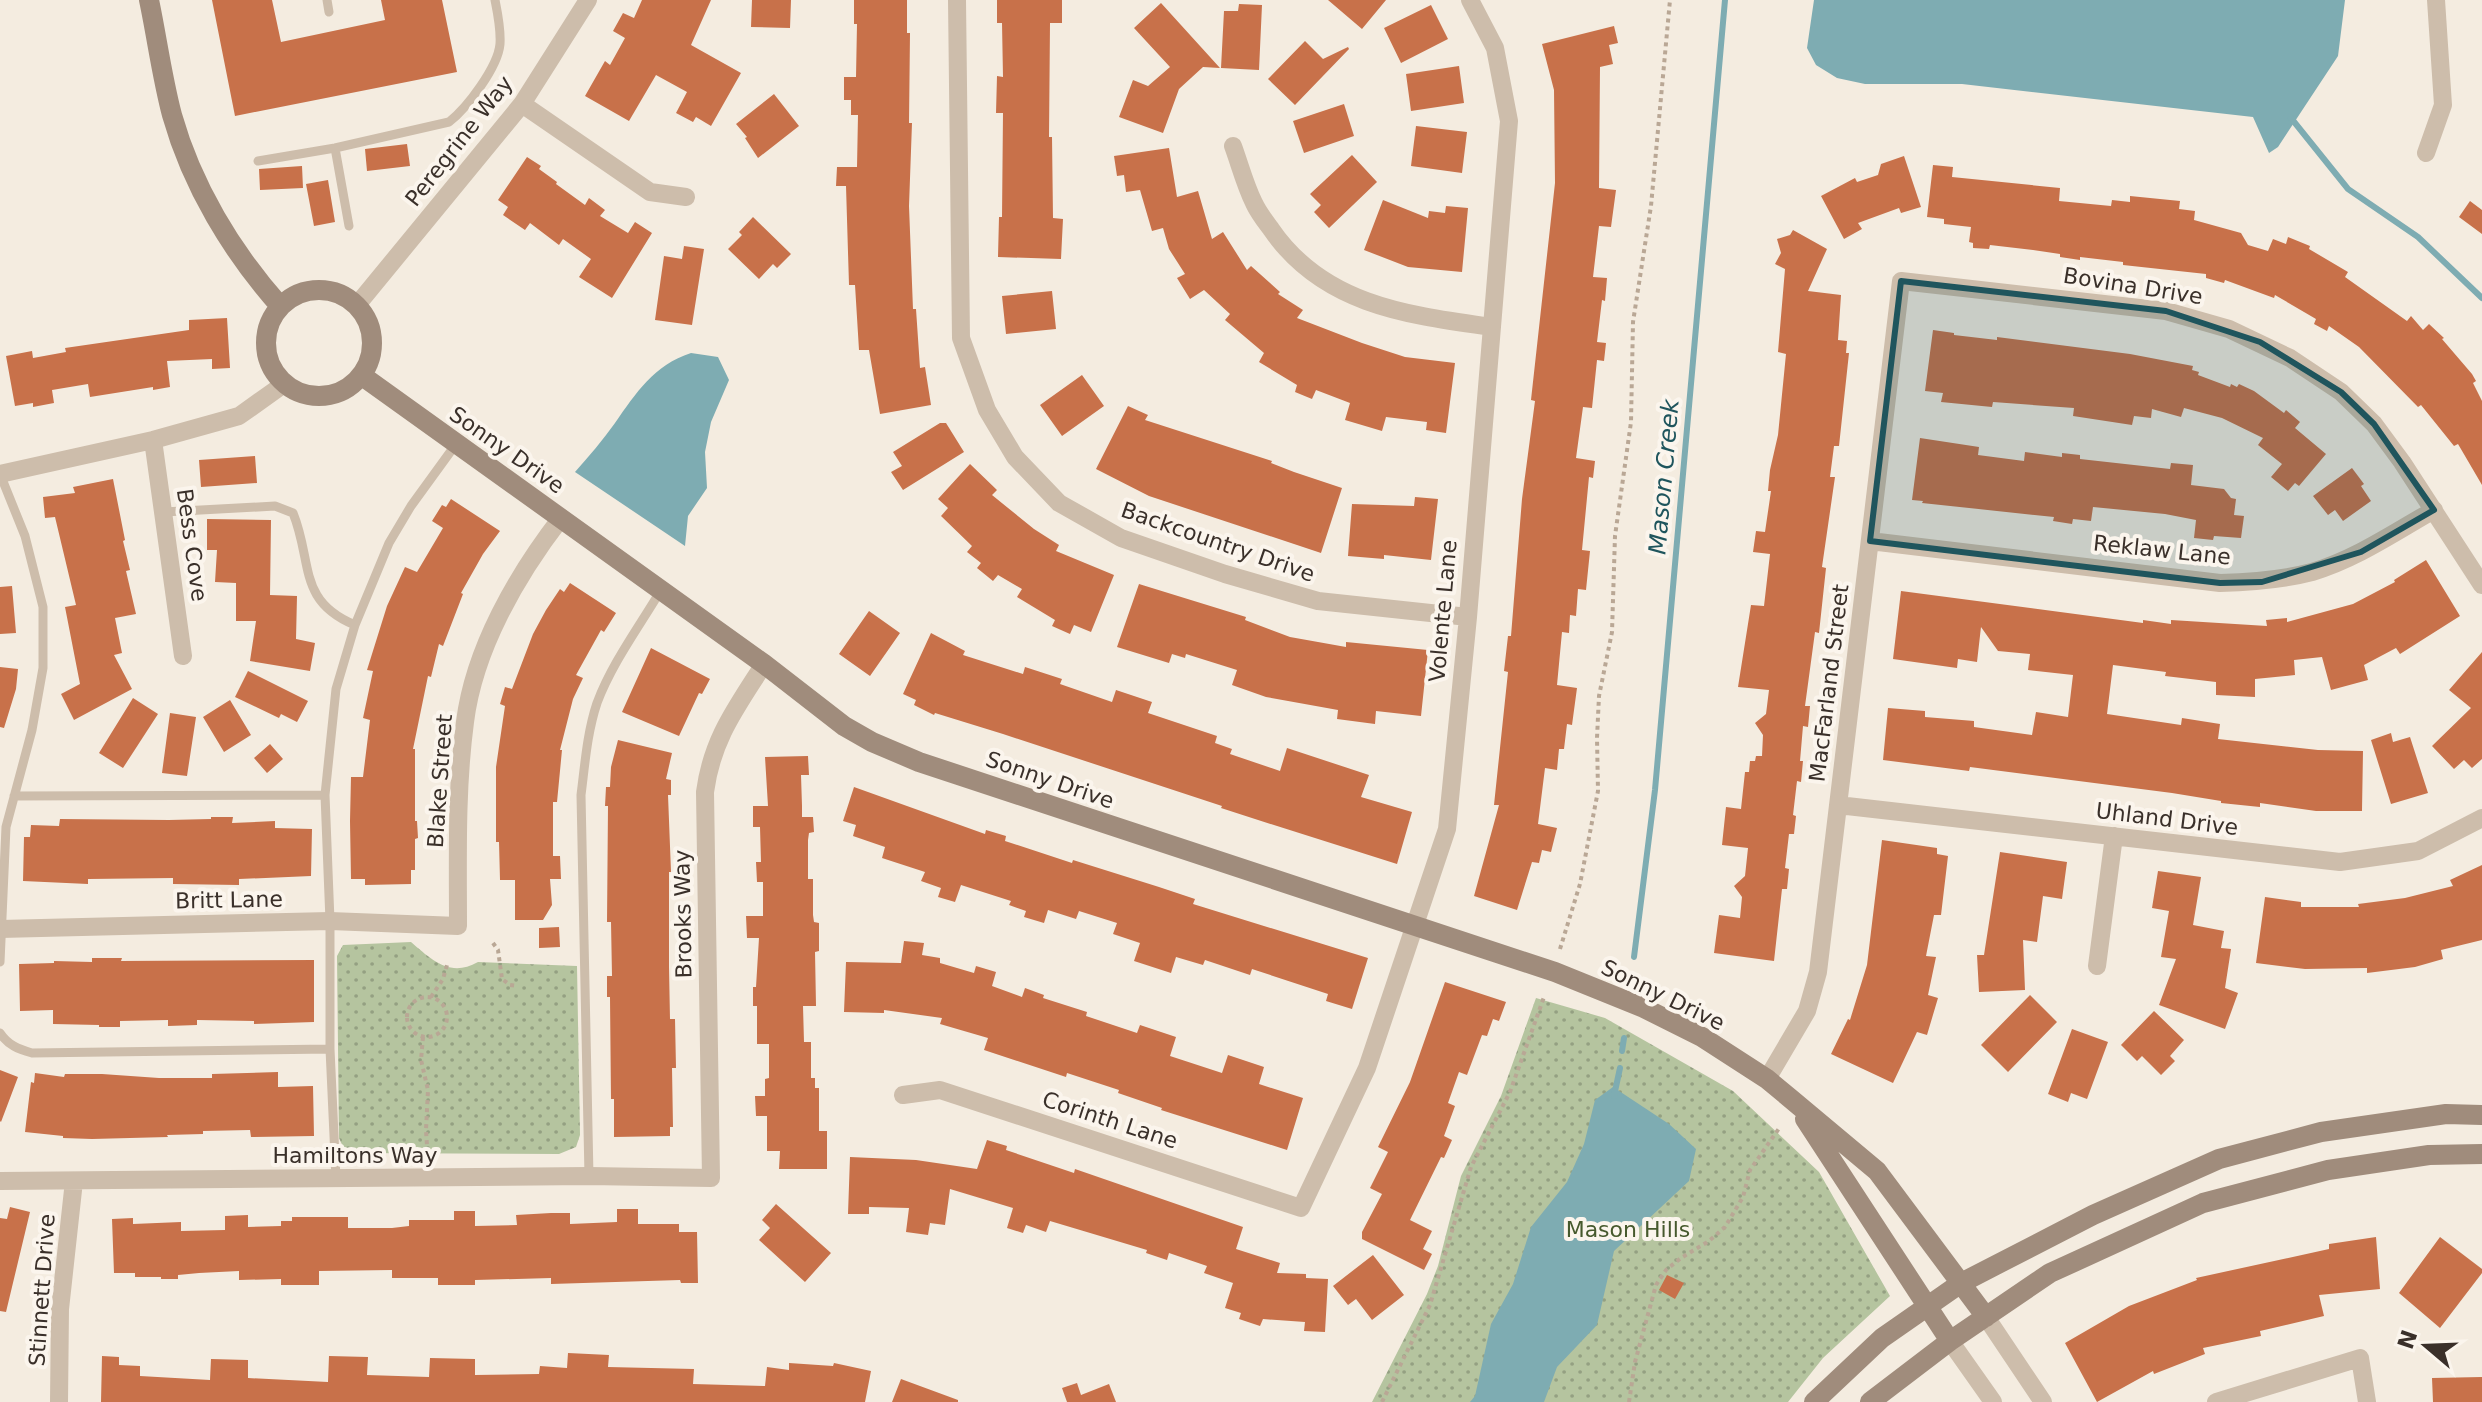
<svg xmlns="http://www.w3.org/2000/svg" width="2482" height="1402" font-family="'DejaVu Sans',sans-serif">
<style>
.park{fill:url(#park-dots)}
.water{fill:#7eacb2}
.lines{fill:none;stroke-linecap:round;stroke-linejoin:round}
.stream{stroke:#7eacb2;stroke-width:6}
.building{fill:#c8714a}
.path{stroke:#b9a795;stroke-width:4;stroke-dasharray:4 4;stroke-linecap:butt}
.lane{stroke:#cdbdab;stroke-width:9}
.street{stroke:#cdbdab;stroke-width:18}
.secondary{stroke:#a08c7c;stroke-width:20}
.marked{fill:#1f555d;fill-opacity:0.2;stroke:#1f555d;stroke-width:6;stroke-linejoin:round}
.labels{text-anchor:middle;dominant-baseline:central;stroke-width:8;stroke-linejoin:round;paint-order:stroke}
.street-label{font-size:22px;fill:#3a302a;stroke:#fbf5ed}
.park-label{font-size:22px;fill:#46592d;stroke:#fbf5ed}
.water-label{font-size:24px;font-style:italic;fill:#1f555d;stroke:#fbf5ed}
</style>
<defs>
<pattern id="park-dots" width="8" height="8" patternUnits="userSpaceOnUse" patternTransform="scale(2)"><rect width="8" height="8" fill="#b5c49f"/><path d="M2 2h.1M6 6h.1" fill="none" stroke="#94a082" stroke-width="1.8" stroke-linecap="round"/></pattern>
</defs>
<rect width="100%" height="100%" fill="#f4ece0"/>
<path class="park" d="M411,942C432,960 450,978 478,962L577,966L580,1135L576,1147L559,1154L346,1153L339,1138L337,956L343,945Z
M1536,998L1605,1018L1733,1091L1819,1172L1890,1296L1823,1358L1788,1402H1372L1427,1294L1438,1266L1461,1176L1501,1096Z"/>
<path class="water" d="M1814,0H2345L2338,56L2278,147L2269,153L2253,117L1962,84H1865L1837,78L1816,65L1807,48Z
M691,353L718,357L729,380L711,422L705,452L707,488L688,516L685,546L575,472C589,456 603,440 615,423C636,393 654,365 691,353Z
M1613,1087L1669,1124L1696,1149L1689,1181L1614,1251L1597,1325L1557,1367L1544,1402H1470L1475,1396L1491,1324L1513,1284L1531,1227L1567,1182L1584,1144L1595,1100Z"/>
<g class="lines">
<path class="stream" d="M2291,118L2348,189L2418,237L2482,298
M1634,957L1655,790L1725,0
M1622,1051L1624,1038
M1614,1096L1620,1068"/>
</g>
<path class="building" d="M212,0H272L281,42L385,20L381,0H442L457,72L235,116Z
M642,0H711L691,45L741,73L711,126L696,117L693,122L676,113L687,92L656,75L629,121L585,96L605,61L610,65L625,38L613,31L623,13L634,18Z
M752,0H791L790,28L751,27Z
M854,0H907V33H910L909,123H912L909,206L913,309H916L920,368L925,367L931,405L880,414L869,350H859L855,285H849L846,186H836L837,167H857L858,115H851V100H844V77H856L857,24H854Z
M997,0H1062V23H1050L1049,137H1052L1053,218L1063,219L1061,259L998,257L999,217H1002L1003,113H996L997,76L1003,77L1002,23H997Z
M1328,0H1386L1362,29Z
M1161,3L1220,68L1203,67L1179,89L1163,133L1119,117L1133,80L1148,86L1170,67L1134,28Z
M1239,4L1262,5L1259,70L1221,68L1224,11H1238Z
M1431,5L1448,39L1401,63L1384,28Z
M1614,26L1618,43L1609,45L1613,64L1600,67L1599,188L1616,190L1611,227L1599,226L1593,277L1607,278L1605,301L1602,300L1597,342L1606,343L1604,361L1597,360L1592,408L1583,407L1576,458L1595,461L1593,478L1589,477L1582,550L1590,551L1586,590L1578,589L1576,616L1570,615L1569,633L1562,632L1557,685L1577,688L1572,725L1567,724L1564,749H1559L1557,770L1545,768L1538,824L1557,828L1551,852L1542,850L1539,863L1532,862L1517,910L1474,896L1499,805H1494L1508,672L1504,671L1508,636H1511L1522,499L1535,401L1531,400L1555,183L1554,90L1542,44Z
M1305,41L1323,59L1348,47L1349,49L1295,105L1268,79Z
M1459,66L1464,103L1411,111L1406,74Z
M774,94L799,126L758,158L745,138L747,137L736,124Z
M1344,104L1354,136L1304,153L1293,121Z
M1416,126L1467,132L1462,173L1411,166Z
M407,144L410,166L367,171L365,149Z
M1169,148L1177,197L1198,191L1212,239L1223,232L1247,270L1251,266L1280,292L1278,294L1303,310L1297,318L1362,343L1405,357L1455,363L1446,433L1426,430L1427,422L1386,417L1382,431L1345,420L1350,403L1316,390L1312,399L1295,392L1297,385L1259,362L1264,353L1225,320L1230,314L1204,290L1190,299L1177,278L1185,274L1169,249L1163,228L1152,231L1140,190L1126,192L1124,175L1117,176L1114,156Z
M1352,155L1377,182L1329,228L1314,212L1321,205L1310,194Z
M1904,156L1921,207L1901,213L1899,208L1858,223L1862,229L1844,239L1821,196L1855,178L1857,182L1878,175L1881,164Z
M527,157L541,166L539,169L557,182L556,184L585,205L589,198L605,210L600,216L628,233L635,222L652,233L612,298L579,277L591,259L563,239L559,245L530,223L525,230L503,215L508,207L498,200Z
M1933,165L1953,167L1952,177L2060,188L2059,201L2111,206L2112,200L2130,202V196L2180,201L2179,209L2195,211L2194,220L2241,233L2248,245L2268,251L2273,239L2286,244L2288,237L2310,246L2309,249L2348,272L2345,277L2407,321L2411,316L2423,330L2429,324L2444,338L2442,339L2472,374L2476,381L2473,383L2482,401V485L2458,444L2454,446L2421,405L2418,407L2359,347L2329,326L2327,331L2314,324L2316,319L2275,295L2274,298L2225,280L2224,283L2206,278V274L2123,265V262L2080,257V260L2060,257V254L2033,250L1990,245L1989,249L1973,248V243L1969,242L1971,227L1944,224V219L1927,217Z
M302,166L303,188L260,190L259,169Z
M328,180L335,222L314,226L306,184Z
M1383,200L1428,218L1429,211L1445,213L1446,206L1468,208L1462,272L1408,267L1364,250Z
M2470,201L2482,210V234L2459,217Z
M753,217L791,254L777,268L773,264L759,279L728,249L742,235L739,232Z
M1793,230L1827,249L1808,291L1841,295L1838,340L1847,341L1846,353H1849L1839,446H1834L1830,477H1835L1822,567L1826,568L1819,633L1815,632L1805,706H1810L1808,727L1803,726L1800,761H1803L1801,782L1797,781L1793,815L1796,816L1794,834H1789L1785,868L1789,869L1787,889H1782L1774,961L1714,953L1719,915L1740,918L1742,897L1734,886L1745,876L1748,848L1722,845L1726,807L1741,809L1745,772H1749L1750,761H1755L1756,756H1762L1763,735L1755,723L1766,714L1769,690L1738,687L1751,605L1764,606L1770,554L1753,552L1756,531L1765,532L1771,491H1768L1770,470L1778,435L1786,354L1778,352L1785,269L1775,264L1781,253L1777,239L1790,235Z
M684,246L704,249L692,325L655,320L664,256L682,259Z
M1052,291L1056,329L1006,334L1002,296Z
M227,318L230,368L212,369V359L167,361L170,387L153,390V387L90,397L88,384L52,390L54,403L33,407V403L15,406L6,356L32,351L33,358L66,352L65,348L189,330V320Z
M1933,330L1954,333V335L1997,340V337L2130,354L2193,366L2192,370L2199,372L2198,375L2230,387L2231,384L2237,387L2239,384L2254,391L2284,413L2286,410L2300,422L2295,428L2326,454L2299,486L2295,483L2288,491L2271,477L2282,464L2258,445L2263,438L2222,418L2184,408L2181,417L2152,409L2151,418L2134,416L2132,425L2073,416L2074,408L1993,402L1992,407L1941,402L1943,393L1925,391Z
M1082,375L1104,406L1062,436L1040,405Z
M1128,406L1148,415L1145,420L1272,461L1271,463L1294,472L1342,488L1321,553L1149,496L1096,469Z
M940,423H946L964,452L903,490L891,472L902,466L893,452Z
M1920,438L1979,447L1978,455L2024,461L2025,452L2062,457V453L2080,455V459L2170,469L2171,463L2193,465L2191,485L2224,489L2231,498L2236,499L2234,515L2244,516L2241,538L2214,536L2213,540L2194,538L2196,520L2165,514L2093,507L2091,521L2073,519L2072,524L2053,521L2054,517L1922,503L1923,501L1912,500Z
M255,456L257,483L201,487L199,460Z
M970,464L997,490L992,495L1034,529L1059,545L1056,551L1114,575L1091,632L1074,625L1070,634L1052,626L1055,620L1017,597L1022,589L998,575L993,581L977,568L981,563L967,552L972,546L941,516L948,508L938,499Z
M2352,468L2364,484L2361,486L2371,501L2343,521L2335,510L2328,515L2313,496Z
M113,479L125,540L123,541L130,570L126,571L136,614L115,618L122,653L114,655L132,689L74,720L61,694L80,684L65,607L76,605L55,517L45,518L43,497L75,493L73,487Z
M1415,497L1438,499L1431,560L1384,555V559L1348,556L1352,504L1414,506Z
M451,499L500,531L483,554L461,593L463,594L443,646L439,644L431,677L428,676L413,749H415V821H417L418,838L415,839V870H411V884L365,885V879H351L350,821L351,777H363L370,720L363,718L373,671L367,670L387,606L405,567L417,572L443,528L432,521L442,505L446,507Z
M207,519L271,520L270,595L297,596L296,639L315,643L310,671L250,661L256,621H236V583L215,582L217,550H207Z
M2426,560L2460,616L2400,654L2396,648L2364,665L2368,680L2331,690L2322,657L2294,660L2295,675L2255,679V697L2216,695V682L2165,676L2166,672L2113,665L2107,714L2181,725L2182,718L2220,724L2218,739L2318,750L2363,751L2362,811H2316L2260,803V807L2221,803V801L2172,793L1970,767L1969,771L1883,760L1888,708L1925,711V717L1974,721V727L2032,735L2036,712L2068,717L2073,675L2028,670L2030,654L1998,651L1981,627L1977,662L1958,659L1957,668L1893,659L1901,591L2143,623V620L2171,624V620L2267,626L2266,620L2287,618V622L2353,604L2395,582L2394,580Z
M570,583L616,613L604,632L601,630L576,675L583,678L573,699L560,750H562L557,802H553V856H560L561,879H550L552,905L543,920H515V880H500L499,842H496V767L505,706L500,704L505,687L512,689L533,634L546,610L560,589L564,592Z
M1139,584L1246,617L1245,620L1290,637L1346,647V642L1428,650L1421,716L1376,711L1375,724L1337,719L1338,710L1266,697L1232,685L1237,670L1186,654L1185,658L1172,654L1169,663L1117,647Z
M12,586L16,633L0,634V587Z
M869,611L900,633L870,676L839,654Z
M931,633L965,651L963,655L1023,674L1025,667L1062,679L1060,684L1112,702L1116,690L1152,702L1148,713L1217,736L1215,743L1232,749L1230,754L1280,771L1287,748L1369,775L1361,797L1412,812L1397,864L1255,819L1221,808L1222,806L1003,734L935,713L934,715L914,705L916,700L903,694Z
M651,648L710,679L702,694L699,693L679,736L622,712Z
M2482,652V759L2472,768L2464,760L2454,769L2432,746L2471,708L2449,690Z
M0,667L18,669L16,689L4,728L0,727Z
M248,671L308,701L297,722L281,714L279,718L235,697Z
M133,698L158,714L123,768L99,753Z
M230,700L251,735L224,752L203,717Z
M170,713L196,717L187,776L162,773Z
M2391,733L2393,742L2410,737L2428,793L2391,804L2371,740Z
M618,740L672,753L666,779L671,780V795H668L671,872H669V967L670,1019H675L676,1068H672L673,1127H670V1136L614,1137V1099H611L610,997H607V976H612L611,922H607L608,806H605L606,787H610L611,767Z
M270,744L283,759L267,773L254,758Z
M808,756L809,775H801L802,806V817H813L814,832L809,833L808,840V879H813V915L814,922L819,923V951L815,952L816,1006H803L804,1042H811V1078H815V1088H819V1131H827V1169H779L780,1151H767V1116H756L755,1096H765V1079L769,1078V1044H757V1006H753V987H756L759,938H747L746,916H763V882H757L756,862H761L760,827H753V806H768L765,757Z
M854,787L985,834L986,830L1006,836L1005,841L1072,863L1073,860L1159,887L1195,899L1193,904L1368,958L1352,1009L1326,1001L1328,994L1252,969L1250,975L1205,960L1203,965L1176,957L1171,973L1134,961L1140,943L1113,934L1117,923L1079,911L1076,919L1048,910L1044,923L1024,917L1026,911L1009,905L1011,901L961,885L955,902L938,897L941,888L921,881L925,872L882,858L885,847L853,836L856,825L843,821Z
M211,817H233L232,823L275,821V828L312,829L311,876L239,879V885L173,884V878L88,879V884L23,881L24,837H30L31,825L59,826L60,819L169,820L211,819Z
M1882,840L1937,848V854L1948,856L1941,915H1934L1926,956L1936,957L1928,995L1938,998L1927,1035L1917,1032L1893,1083L1831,1054L1848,1019L1850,1020L1867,965Z
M2000,852L2067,862L2062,899L2043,896L2037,942L2023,940L2025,990L1979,992L1977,955H1984Z
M2482,865V940L2441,950L2443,959L2415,967L2367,973V968L2305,969L2256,963L2265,897L2301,902V907H2359L2358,904L2405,898L2453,886L2450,880Z
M2158,871L2201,877L2193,925L2224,931L2221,948L2231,949L2225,988L2238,993L2225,1029L2159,1005L2176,959L2161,957L2169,911L2152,908Z
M559,927L560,947L539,948V928Z
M904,941L924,943L922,955L940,958V963L974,973L976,966L996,972L992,986L1022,997L1025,988L1044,995L1043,998L1087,1012L1086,1016L1137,1033L1140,1025L1176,1037L1170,1056L1222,1073L1228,1055L1264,1067L1259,1084L1303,1098L1287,1150L1161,1110L1162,1108L1118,1093L1119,1090L1067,1073L1066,1077L984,1050L988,1038L940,1024L942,1018L884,1010V1013L844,1012L846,962L901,963Z
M92,958H122L121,961L314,960V1022L254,1024V1021L197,1020V1025L168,1026V1020L120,1021V1027H99V1025L53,1024V1010L20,1011L19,964L54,963V961L92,962Z
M1445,982L1506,1002L1499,1021L1493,1019L1487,1036L1482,1035L1467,1075L1459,1072L1448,1103L1455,1106L1444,1136L1452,1140L1444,1158L1441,1157L1410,1220L1432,1231L1423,1249L1432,1254L1424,1270L1362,1239V1232L1382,1194L1370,1188L1388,1152L1378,1147L1410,1082Z
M2030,995L2057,1022L2008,1072L1981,1045Z
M2154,1011L2184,1040L2170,1056L2175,1061L2161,1075L2142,1056L2137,1061L2121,1045Z
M2072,1029L2108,1042L2087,1099L2071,1093L2068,1102L2048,1094Z
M0,1070L18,1077L1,1122L0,1121Z
M278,1072V1087L313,1086L314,1136L251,1137L250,1130L203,1131V1134L167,1135L168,1137L92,1139L63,1138V1136L25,1132L31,1082L34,1083L35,1073L64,1077L65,1074H102L159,1078H212V1074Z
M987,1140L1007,1146L1006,1150L1074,1173L1075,1169L1243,1227L1236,1249L1280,1263L1277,1273L1306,1274V1278L1328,1279L1325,1332L1304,1331L1305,1322L1263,1319L1260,1326L1239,1319L1241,1313L1225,1308L1233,1283L1204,1273L1207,1266L1169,1253L1167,1260L1146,1253L1147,1250L1050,1221L1046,1232L1026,1225L1023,1233L1007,1228L1013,1208L950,1189L945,1225L930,1223L928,1235L906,1232L909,1208L869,1207V1214H848L850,1157L916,1160L977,1169Z
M776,1204L831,1253L805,1282L759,1240L770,1228L762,1220Z
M10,1207L30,1212L6,1312L0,1311V1218L7,1219Z
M617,1209H638V1224H679V1232H697L698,1283H681L680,1280L551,1284V1278L475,1280V1285H438V1278H392V1270L319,1271V1285H281V1279L239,1280V1271L199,1273L178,1275V1279H161V1277H135V1273H114L112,1219L133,1218V1224L181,1222V1231L225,1230V1216L248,1215V1227L281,1226V1221H292V1217H348V1228H392L409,1226V1220H454V1211H475V1226L517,1225L516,1215L551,1213H570V1224L617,1222Z
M2376,1237L2380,1289L2319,1295L2324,1316L2260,1331L2261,1336L2203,1348L2205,1354L2154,1374L2153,1371L2097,1402L2065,1343L2129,1306L2197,1280L2196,1278L2329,1249V1244Z
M2440,1237L2482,1269V1273L2440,1328L2399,1293Z
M1373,1255L1404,1295L1372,1320L1356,1299L1348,1305L1333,1286Z
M1667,1275L1684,1283L1675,1299L1659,1290Z
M568,1353L609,1355L608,1367L694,1369L693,1384L765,1386L767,1367L789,1370V1363L833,1366L834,1363L871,1371L865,1402H101L102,1356L119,1357V1365L140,1366V1376L210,1380L211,1359L248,1360V1378L328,1382L329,1356L368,1357L367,1375L429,1377L430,1358L475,1359V1375L539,1374L540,1366L567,1368Z
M2482,1377V1402H2433L2432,1378Z
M901,1379L958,1400V1402H892Z
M1077,1383L1081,1395L1109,1384L1116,1402H1067L1062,1388Z"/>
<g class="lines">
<path class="path" d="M493,943L498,950L502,979L510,985L517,986
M1560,949L1580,884L1598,791L1597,738L1599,696L1612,632L1615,536L1631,422L1633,322L1651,206L1670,0
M431,997L443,979L447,965
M407 1017a20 20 0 1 1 40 0a20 20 0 1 1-40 0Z
M423,1037L421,1060L428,1090L426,1130L428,1161
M1382,1402L1430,1305L1471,1167L1510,1092L1544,997
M1629,1402L1635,1362L1656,1285L1666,1270L1681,1258L1709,1241L1725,1227L1743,1197L1750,1170L1780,1127"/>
<path class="lane" d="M327,0L329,12
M335,148L349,226
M258,161L335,148L449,122C467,108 498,67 500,44C501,29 498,15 495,0
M164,512L275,506L293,513C313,562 297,601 355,625
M14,796L325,795
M0,962L6,827L32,730L43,668V607L25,536L0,474
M0,1033C8,1045 18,1049 32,1053L330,1049
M589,1176L581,795C585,764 587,733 597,703C612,663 639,627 661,590
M336,1179L330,1049V921L325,795L336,689L355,625L389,543L411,506L456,444"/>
<path class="street" d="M957,0L961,338L987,410L1015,457L1059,503L1121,538L1225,574L1318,601L1468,617
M522,104L650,192L686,197
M1233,146C1240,165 1245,185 1254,203C1258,212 1265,221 1271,229C1323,305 1407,315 1492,327
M2426,153L2443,105L2436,0
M357,305L522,104L588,0
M153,440L183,656
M0,474L153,440L239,416L284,384
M1870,541L2220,583C2251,582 2282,580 2312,572C2356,559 2395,532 2434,510
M1838,805L2340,862L2418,851L2482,818
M0,929L330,921L458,926C458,858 456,790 465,722C474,649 517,575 561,518
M2097,966L2114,836
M1767,1079L1807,1011L1818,972L1901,281L2166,311L2229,329L2290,358L2341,392L2374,424L2402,462L2482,585
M903,1095L940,1090L1301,1208L1367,1068L1447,829L1468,617L1509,121L1495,48L1470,0
M0,1181L589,1176L711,1178L705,792C712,739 736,708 764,664
M1986,1317L2043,1402
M1950,1341L1993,1402
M59,1402L60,1309L74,1181
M2216,1402L2360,1358L2367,1402"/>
<path class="secondary" d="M149,0C157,38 162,77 172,115C192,186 232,252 280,306
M266 343a53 53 0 1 1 106 0a53 53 0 1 1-106 0Z
M361,375L764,664L844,726L872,742L919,762L1555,972L1644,1008L1702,1037L1767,1079L1791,1099L1877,1171L1986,1317
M1805,1119L1950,1341
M1814,1402L1882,1338L1961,1283L2093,1215L2219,1159L2321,1132L2446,1114L2482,1115
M1870,1402L1950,1341L2050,1273L2203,1203L2328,1170L2429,1155L2482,1154"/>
</g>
<path class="marked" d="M1901,281L2166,311L2260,342L2341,392L2374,424L2434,510L2361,552L2262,582L2220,583L1870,541Z"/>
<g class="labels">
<g class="street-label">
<text transform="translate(459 141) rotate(-52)">Peregrine Way</text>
<text transform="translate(2133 286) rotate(9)">Bovina Drive</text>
<text transform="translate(507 450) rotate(35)">Sonny Drive</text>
<text transform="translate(1218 542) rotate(19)">Backcountry Drive</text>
<text transform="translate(192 545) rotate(82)">Bess Cove</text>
<text transform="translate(2162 550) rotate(6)">Reklaw Lane</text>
<text transform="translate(1443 611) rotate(-85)">Volente Lane</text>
<text transform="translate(1829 683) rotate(-83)">MacFarland Street</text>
<text transform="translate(1050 780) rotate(19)">Sonny Drive</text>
<text transform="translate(440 781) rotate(-86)">Blake Street</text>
<text transform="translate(2167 819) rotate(7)">Uhland Drive</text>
<text transform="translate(229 900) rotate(-1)">Britt Lane</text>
<text transform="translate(683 914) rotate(-91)">Brooks Way</text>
<text transform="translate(1663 995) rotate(26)">Sonny Drive</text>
<text transform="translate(1110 1120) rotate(18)">Corinth Lane</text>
<text x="355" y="1155">Hamiltons Way</text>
<text transform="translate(42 1290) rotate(-86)">Stinnett Drive</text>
</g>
<g class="park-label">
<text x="1628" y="1229">Mason Hills</text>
</g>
<g class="water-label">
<text transform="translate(1664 477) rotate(-85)">Mason Creek</text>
</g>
</g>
<g transform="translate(2426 1346) rotate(289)" stroke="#fbf5ed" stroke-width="6" paint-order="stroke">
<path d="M0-6L14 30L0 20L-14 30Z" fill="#3a302a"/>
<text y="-12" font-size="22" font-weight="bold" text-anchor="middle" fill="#3a302a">N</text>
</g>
</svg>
